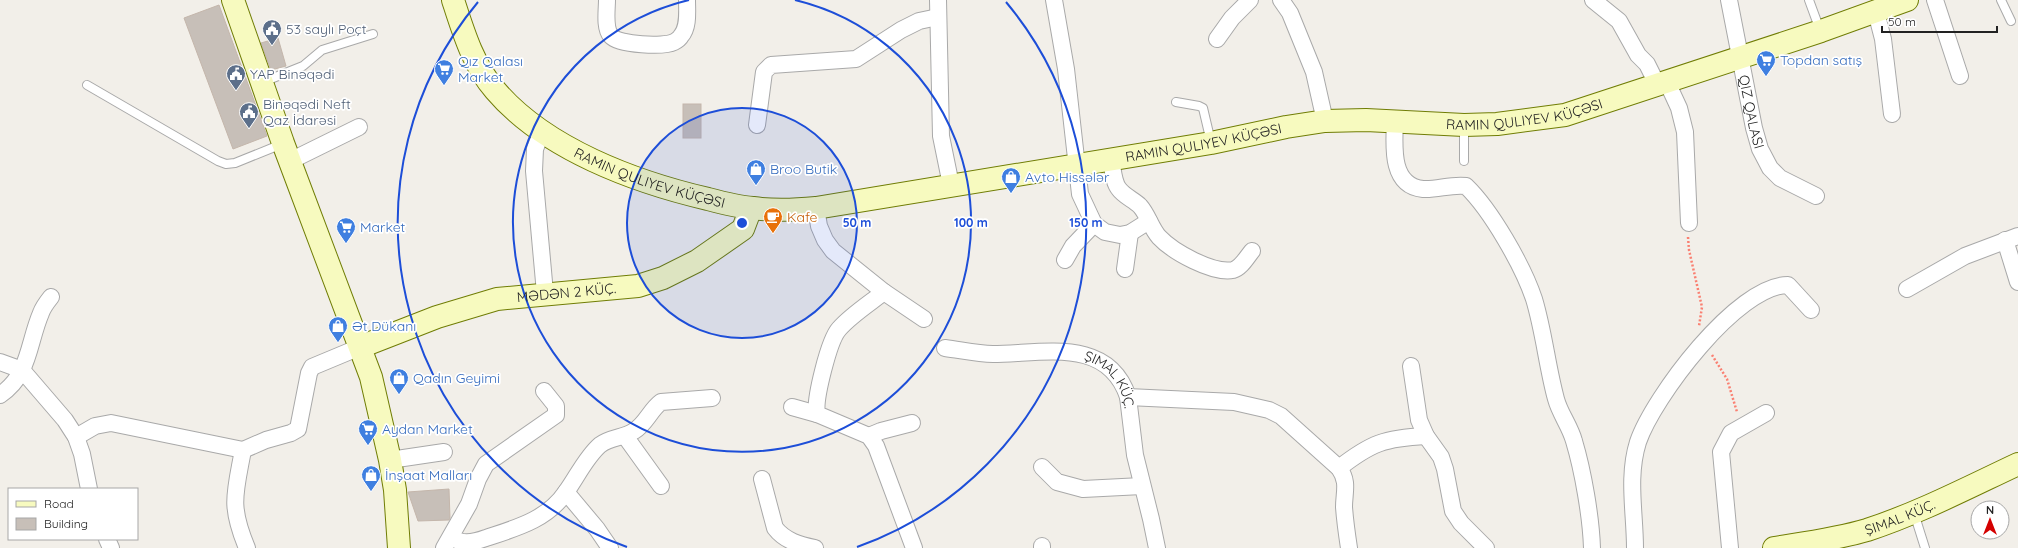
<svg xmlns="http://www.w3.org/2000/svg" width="2018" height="548" viewBox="0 0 2018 548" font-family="Quicksand,sans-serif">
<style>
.building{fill:#c7bfb8;stroke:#c4b6ab}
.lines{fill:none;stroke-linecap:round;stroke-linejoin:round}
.lane-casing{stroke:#a9a9a9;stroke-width:10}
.street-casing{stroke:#a9a9a9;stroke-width:18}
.secondary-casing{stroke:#707d05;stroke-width:24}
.path{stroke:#fa8072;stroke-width:2.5;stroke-dasharray:2 2;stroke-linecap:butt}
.lane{stroke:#fff;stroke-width:8}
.street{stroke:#fff;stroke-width:16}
.secondary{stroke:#f7fabf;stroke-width:22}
.ring{fill:none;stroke:#1d4ed8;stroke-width:2}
.labels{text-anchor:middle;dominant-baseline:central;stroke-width:3.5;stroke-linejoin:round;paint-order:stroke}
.service-label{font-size:14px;fill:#4e5e75;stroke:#fff;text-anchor:start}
.shop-label{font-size:14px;fill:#366cbe;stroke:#fff;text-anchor:start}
.street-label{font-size:14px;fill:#222;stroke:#fff}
.food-label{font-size:14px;fill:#c56008;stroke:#fff;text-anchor:start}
.centre{fill:#1d4ed8;stroke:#fff;stroke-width:2}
.ring-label{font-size:12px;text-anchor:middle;font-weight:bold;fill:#1d4ed8;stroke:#fff;stroke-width:3.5;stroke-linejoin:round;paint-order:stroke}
</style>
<rect width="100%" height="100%" fill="#f2efe9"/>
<g class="building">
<path d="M219,5L267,136L233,149L184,18Z"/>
<path d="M278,38L286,66L271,70L261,43Z"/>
<rect x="683" y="104" width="18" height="34"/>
<path d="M449,489L450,518L449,520L418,521L408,492Z"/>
</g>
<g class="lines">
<defs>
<g id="lane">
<path d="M1809,0L1820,30"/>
<path d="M2001,0L2011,21"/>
<path d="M263,82L303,66L322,50L373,34"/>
<path d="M87,85L218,161L226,164L235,163L282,144"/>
<path d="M1176,102L1199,106L1203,108L1211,142"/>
<path d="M1464,126V161"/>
<path d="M1914,513L1925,548"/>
</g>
<g id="street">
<path d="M607,0C607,10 604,28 611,36C619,45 664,47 674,42C676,41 680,38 681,36C689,27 687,11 687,0"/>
<path d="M938,0L941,136L951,185"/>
<path d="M1054,0L1066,69L1080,194L1094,224L1105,232L1120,235L1130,233L1149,221"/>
<path d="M1281,0L1290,13L1314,72L1325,121"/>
<path d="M1593,0L1619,21L1638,55L1647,64L1658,86"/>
<path id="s1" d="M1729,0L1754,128L1760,149L1770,168L1780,178L1816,196"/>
<path d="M1935,0L1960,76"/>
<path d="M1876,12L1883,39L1892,114"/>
<path d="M1217,39L1232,18L1250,0"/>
<path d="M1667,82L1679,108L1685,132L1689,223"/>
<path d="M1395,122C1394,145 1390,186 1423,189C1437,190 1451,184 1466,186C1491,210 1523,266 1534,299C1544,332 1547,366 1556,399C1560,414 1570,426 1574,441C1583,471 1591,517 1592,548"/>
<path d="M757,125L764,72L771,65L856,59L901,30L919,21L938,17"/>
<path d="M542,131L535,149L534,171L545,293"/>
<path d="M1111,160C1113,168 1113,182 1119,189C1124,196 1134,200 1140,206C1148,215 1151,228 1159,237C1173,252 1213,274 1233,270C1241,268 1247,257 1252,251"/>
<path d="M290,161L359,127"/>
<path d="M816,208L819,226L825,240L833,251L884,292L924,319"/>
<path d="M2005,240L2018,282"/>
<path d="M1065,260L1073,246L1094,224"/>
<path d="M1125,269L1130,233"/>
<path d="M1907,289L1965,256L2018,236"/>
<path d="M884,292C870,303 850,316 839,329C829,340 814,400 817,414L869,436L876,446L914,548"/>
<path id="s2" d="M945,348C961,350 977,354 993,354C1042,354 1108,336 1128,397L1135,455L1151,519L1157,548"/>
<path d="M0,362L22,370L65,420L76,437L82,454L89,489"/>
<path d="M1411,366L1419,420L1426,436L1441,457L1445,469L1453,511L1461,523L1486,548"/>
<path d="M0,395C30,375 28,343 41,313C43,307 47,302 51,297"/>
<path d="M1128,397L1234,402L1269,410L1281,416L1339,468C1349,482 1344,492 1344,507C1345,521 1347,535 1349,548"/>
<path d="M792,407L817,414"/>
<path d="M625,436L661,486"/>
<path d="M869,436L881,431L912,423"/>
<path d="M76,437L95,426L111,423L243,450C235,494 229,505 247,548"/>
<path d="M243,450L266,440L291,433L298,429L309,373L312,367L360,347"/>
<path d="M390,460L444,452"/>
<path d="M1042,467L1057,482L1083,489L1142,486"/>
<path d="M1339,468C1371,443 1385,438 1426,436"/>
<path d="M762,479L775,528C785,541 800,545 815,548"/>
<path d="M566,492L597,529L610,548"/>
<path d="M452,536C460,546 475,542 486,538C516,528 547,520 566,492C577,477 586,457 600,445C610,437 624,438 634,431C646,424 650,410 661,402L712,398"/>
<path d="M107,539L111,548"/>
<path d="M1042,546V548"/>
<path d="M444,548L469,504L478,479L486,464L556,415V406L544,391"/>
<path d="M1635,548C1635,513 1627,477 1638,442C1653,398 1737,285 1788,285L1811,310"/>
<path d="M1730,548L1721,452L1731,433L1766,413"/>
</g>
<g id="secondary">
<path d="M233,0L283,143L371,377L390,460L395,490L399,548"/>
<path id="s3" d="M453,0C463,31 473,65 495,90C545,149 635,182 708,199C723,203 738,207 753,208C774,211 795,210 816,208L1211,143L1286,127L1325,121L1366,120L1464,125L1497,124L1565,115L1821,31L1907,0"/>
<path id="s4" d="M360,347L437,317L497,299L638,286L663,278L697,261L743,229L751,208"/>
<path id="s5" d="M1774,548C1805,543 1837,539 1867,530C1919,513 1969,487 2018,464"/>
</g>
</defs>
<use href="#lane" class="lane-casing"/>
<use href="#street" class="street-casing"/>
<use href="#secondary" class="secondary-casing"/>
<g class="path">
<path d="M1688,237L1689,250L1702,307L1699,326"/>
<path d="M1712,355L1727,379L1737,412"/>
</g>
<use href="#lane" class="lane"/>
<use href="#street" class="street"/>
<use href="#secondary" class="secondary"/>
</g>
<circle cx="742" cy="223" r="115" fill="#1d4ed8" fill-opacity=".12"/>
<g class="ring">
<circle cx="742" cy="223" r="115"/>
<path d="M795 0A229 229 0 1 1 689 0"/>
<path d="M627 547A344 344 0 0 1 478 2M1006 2A344 344 0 0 1 857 547"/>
</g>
<defs>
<symbol id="civic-pin" viewBox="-11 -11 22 30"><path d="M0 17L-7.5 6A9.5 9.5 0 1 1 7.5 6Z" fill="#5c6f8a" stroke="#fff"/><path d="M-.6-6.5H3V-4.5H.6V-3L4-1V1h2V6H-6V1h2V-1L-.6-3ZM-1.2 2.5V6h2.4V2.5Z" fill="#fff"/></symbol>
<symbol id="supermarket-pin" viewBox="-11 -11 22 30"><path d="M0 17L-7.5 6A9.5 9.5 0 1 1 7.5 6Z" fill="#3f7fe0" stroke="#fff"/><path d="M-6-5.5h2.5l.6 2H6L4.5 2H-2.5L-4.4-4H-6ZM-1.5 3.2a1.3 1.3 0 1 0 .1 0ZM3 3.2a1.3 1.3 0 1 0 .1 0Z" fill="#fff"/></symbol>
<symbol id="shop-pin" viewBox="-11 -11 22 30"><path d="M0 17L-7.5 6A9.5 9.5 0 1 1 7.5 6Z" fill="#3f7fe0" stroke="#fff"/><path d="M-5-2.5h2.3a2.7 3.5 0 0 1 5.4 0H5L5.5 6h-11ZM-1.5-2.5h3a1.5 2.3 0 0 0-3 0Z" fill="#fff"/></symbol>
<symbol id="cafe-pin" viewBox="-11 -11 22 30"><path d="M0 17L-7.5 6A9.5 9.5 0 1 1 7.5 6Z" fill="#e8710a" stroke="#fff"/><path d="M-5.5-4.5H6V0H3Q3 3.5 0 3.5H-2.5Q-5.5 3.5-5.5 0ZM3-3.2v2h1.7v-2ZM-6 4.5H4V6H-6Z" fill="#fff"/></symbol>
</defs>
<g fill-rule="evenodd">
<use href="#civic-pin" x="261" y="18" width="22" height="30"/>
<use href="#supermarket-pin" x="1755" y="49" width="22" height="30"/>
<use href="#supermarket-pin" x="433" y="58" width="22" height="30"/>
<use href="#civic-pin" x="225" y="63" width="22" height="30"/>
<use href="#civic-pin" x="238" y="101" width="22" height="30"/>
<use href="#shop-pin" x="745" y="158" width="22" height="30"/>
<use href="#shop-pin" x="1000" y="166" width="22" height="30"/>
<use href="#cafe-pin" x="762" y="206" width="22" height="30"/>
<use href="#supermarket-pin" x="335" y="216" width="22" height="30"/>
<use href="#shop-pin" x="327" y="315" width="22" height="30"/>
<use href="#shop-pin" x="388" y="367" width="22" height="30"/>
<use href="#supermarket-pin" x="357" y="418" width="22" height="30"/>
<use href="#shop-pin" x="360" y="464" width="22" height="30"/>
</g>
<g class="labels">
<g class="service-label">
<text x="286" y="29">53 saylı Poçt</text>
<text x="250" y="74">YAP Binəqədi</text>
<text x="263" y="104">Binəqədi Neft<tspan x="263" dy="16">Qaz İdarəsi</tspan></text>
</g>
<g class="shop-label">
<text x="1780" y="60">Topdan satış</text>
<text x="458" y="61">Qız Qalası<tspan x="458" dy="16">Market</tspan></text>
<text x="770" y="169">Broo Butik</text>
<text x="1025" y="177">Avto Hissələr</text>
<text x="360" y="227">Market</text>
<text x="352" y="326">Ət Dükanı</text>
<text x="413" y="378">Qadın Geyimi</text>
<text x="382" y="429">Aydan Market</text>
<text x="385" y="475">İnşaat Malları</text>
</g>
<g class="street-label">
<text stroke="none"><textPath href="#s1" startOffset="114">QIZ QALASI</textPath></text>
<text stroke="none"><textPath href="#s3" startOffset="1169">RAMIN QULIYEV KÜÇƏSI</textPath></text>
<text stroke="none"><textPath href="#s3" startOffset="845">RAMIN QULIYEV KÜÇƏSI</textPath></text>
<text stroke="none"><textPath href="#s3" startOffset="281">RAMIN QULIYEV KÜÇƏSI</textPath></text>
<text stroke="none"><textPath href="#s4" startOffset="215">MƏDƏN 2 KÜÇ.</textPath></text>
<text stroke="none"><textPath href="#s2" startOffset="178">ŞIMAL KÜÇ.</textPath></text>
<text stroke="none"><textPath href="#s5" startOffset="130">ŞIMAL KÜÇ.</textPath></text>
</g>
<g class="food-label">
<text x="787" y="217">Kafe</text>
</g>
</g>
<circle cx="742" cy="223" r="6" class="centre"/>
<g class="ring-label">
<text x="857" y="227">50 m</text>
<text x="971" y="227">100 m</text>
<text x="1086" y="227">150 m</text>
</g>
<rect x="8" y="488" width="130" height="52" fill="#ffffff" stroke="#a7a7a7"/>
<rect x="16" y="501" width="20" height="6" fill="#f7fabf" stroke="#a7a7a7"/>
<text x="44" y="508" font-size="12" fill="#222222">Road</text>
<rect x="16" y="518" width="20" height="12" fill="#c7bfb8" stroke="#a7a7a7"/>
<text x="44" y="528" font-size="12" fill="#222222">Building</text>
<g transform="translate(1990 520)"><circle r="19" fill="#ffffff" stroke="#a7a7a7"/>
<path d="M0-3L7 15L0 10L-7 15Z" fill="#d40000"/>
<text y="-6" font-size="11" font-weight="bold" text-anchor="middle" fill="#222222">N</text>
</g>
<path d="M1882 26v6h115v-6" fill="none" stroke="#222222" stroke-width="2"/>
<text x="1888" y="26" font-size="12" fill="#222222" stroke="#ffffff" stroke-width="3" paint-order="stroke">50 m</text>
</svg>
